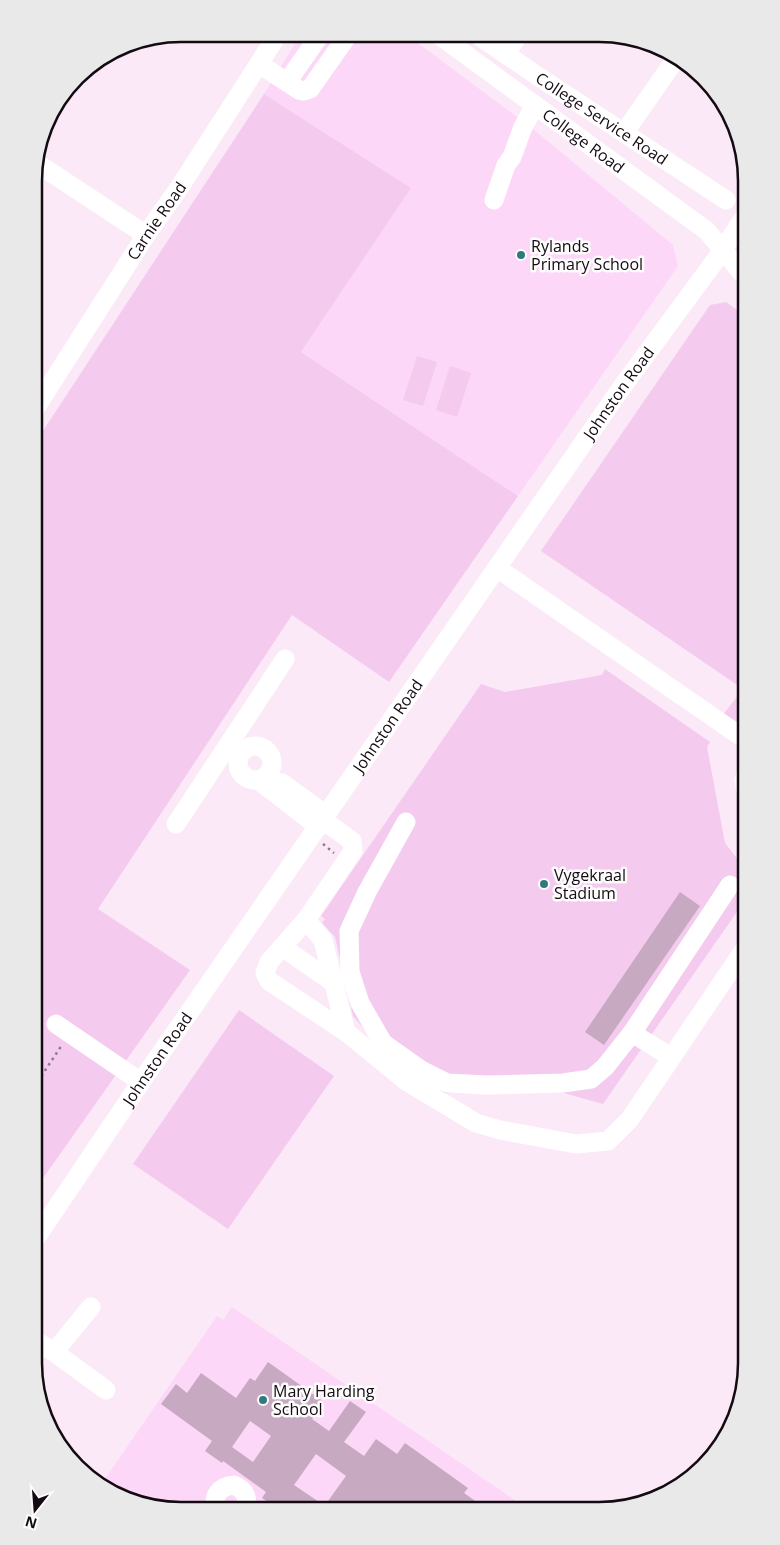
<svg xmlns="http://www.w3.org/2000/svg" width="780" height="1545" viewBox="0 0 780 1545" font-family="'Open Sans',sans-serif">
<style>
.built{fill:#fdd7f7}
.green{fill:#f5caef}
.building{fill:#c7a9c2;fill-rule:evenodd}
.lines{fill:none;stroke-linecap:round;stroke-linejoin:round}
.path{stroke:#8a7c88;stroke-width:2.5;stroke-dasharray:2.5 4;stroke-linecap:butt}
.minor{stroke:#fff;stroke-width:19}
.poi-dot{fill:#307980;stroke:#fcfcfc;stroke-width:2}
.labels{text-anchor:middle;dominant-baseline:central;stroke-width:5;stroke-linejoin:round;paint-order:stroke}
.street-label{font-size:16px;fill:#140a12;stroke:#fcfcfc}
.poi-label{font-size:16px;fill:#140a12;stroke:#fcfcfc;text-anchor:start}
.rim{fill:none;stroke:#140a12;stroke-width:2.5}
</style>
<rect width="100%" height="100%" fill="#fbe9f8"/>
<g class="built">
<path d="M301,34L407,35L533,129L673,245L678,266L518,496L301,352L411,188L264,94Z"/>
<path d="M232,1307L522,1505L518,1511L162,1510L125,1493L105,1479L217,1316L223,1320Z"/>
</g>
<g class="green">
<path d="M264,94L411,188L301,352L518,496L389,682L292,615L98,909L190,970L34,1191L35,443Z"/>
<path d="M726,302L746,316V732L722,716L743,689L541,551L710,305Z"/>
<path d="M417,356L437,362L423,406L403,400Z"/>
<path d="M450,366L471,373L457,417L436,410Z"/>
<path d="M605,669L710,742L707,747L725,843L746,870V899L603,1104L560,1092L437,1093L385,1053L353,1016L335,937L322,923L325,919L321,916L481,684L505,692L602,675Z"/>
<path d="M239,1010L334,1076L228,1229L133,1164Z"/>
</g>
<g class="building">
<path d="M680,892L700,906L604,1045L585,1032Z"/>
<path d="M268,1362L324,1402L312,1419L329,1431L350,1401L366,1412L344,1442L364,1456L376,1439L397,1454L405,1443L468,1488L464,1493L478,1503L472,1511L342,1510L328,1501L346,1476L316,1454L294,1485L331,1510H268L272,1505L262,1498L266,1492L223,1461L222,1463L205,1451L212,1441L161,1404L176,1384L187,1393L201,1373L236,1398L250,1378L255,1381ZM250,1421L271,1436L253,1462L232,1447Z"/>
</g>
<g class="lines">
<g class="path">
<path d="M323,844L334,853"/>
<path d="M34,1009L45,1016"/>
<path d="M34,1087L62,1045"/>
<path d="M723,1441L746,1368"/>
</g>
<g class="minor">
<path id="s1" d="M439,35L707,231L741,272L746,275"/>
<path id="s2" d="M479,36L536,75L726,200"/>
<path d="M505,54L518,36"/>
<path d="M259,64L299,90L303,91L310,89L348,35"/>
<path d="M287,82L320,35"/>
<path d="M624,133L675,60"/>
<path d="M35,162L146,235"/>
<path d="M494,200L506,165L512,157L523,127L535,105"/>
<path id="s3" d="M35,409L146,235L181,185L278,34"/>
<path d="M497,568L746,740"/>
<circle cx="255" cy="763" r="17"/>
<path d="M258,780L319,827"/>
<path d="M282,783L326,815"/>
<path d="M746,792L744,780L746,773"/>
<path d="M323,820L352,841L353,851L306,920L269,962L265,973L269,981L346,1032L406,1081L476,1123L500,1130L576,1144L608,1141L630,1119L746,947"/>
<path d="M406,822L367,892L349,931L350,972L360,1003L383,1043L421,1070L447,1083L487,1085L563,1083L591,1079L605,1067L632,1033L730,885"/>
<path d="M176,824L285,659"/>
<path d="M306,920L323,940L346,1032"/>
<path d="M282,947L334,983"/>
<path d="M56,1024L141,1082"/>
<path d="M632,1033L671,1057"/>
<path id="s4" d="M34,1241L141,1082L622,387L723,250L746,214"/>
<path d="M34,1340L54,1352L106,1390"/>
<path d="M54,1352L91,1307"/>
<path d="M218,1510C210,1497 220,1486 234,1485C245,1490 250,1499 244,1510"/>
</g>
</g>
<g class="poi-dot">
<circle cx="521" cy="255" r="5"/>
<circle cx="544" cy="884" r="5"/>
<circle cx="263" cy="1400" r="5"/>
</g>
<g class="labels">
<g class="street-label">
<text stroke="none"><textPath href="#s2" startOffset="148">College Service Road</textPath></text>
<text stroke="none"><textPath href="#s1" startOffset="179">College Road</textPath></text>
<text stroke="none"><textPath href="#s3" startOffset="224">Carnie Road</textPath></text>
<text stroke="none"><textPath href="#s4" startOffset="1030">Johnston Road</textPath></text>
<text stroke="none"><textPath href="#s4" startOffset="625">Johnston Road</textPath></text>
<text stroke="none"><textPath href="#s4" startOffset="220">Johnston Road</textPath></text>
</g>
<g class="poi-label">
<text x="531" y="246">Rylands<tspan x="531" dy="18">Primary School</tspan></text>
<text x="554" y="875">Vygekraal<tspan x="554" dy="18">Stadium</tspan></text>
<text x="273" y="1391">Mary Harding<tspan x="273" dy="18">School</tspan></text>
</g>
</g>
<path d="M0 0H780V1545H0ZM181 42H599A139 139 0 0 1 738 181V1363A139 139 0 0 1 599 1502H181A139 139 0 0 1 42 1363V181A139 139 0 0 1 181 42Z" fill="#e9e9e9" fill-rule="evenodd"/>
<path class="rim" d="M181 42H599A139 139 0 0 1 738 181V1363A139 139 0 0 1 599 1502H181A139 139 0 0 1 42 1363V181A139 139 0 0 1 181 42Z"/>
<g transform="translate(35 1510) rotate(197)" stroke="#fcfcfc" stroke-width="4" paint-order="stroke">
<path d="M0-4L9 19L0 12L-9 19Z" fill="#140a12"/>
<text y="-8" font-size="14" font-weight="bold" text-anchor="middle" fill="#140a12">N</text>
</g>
</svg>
